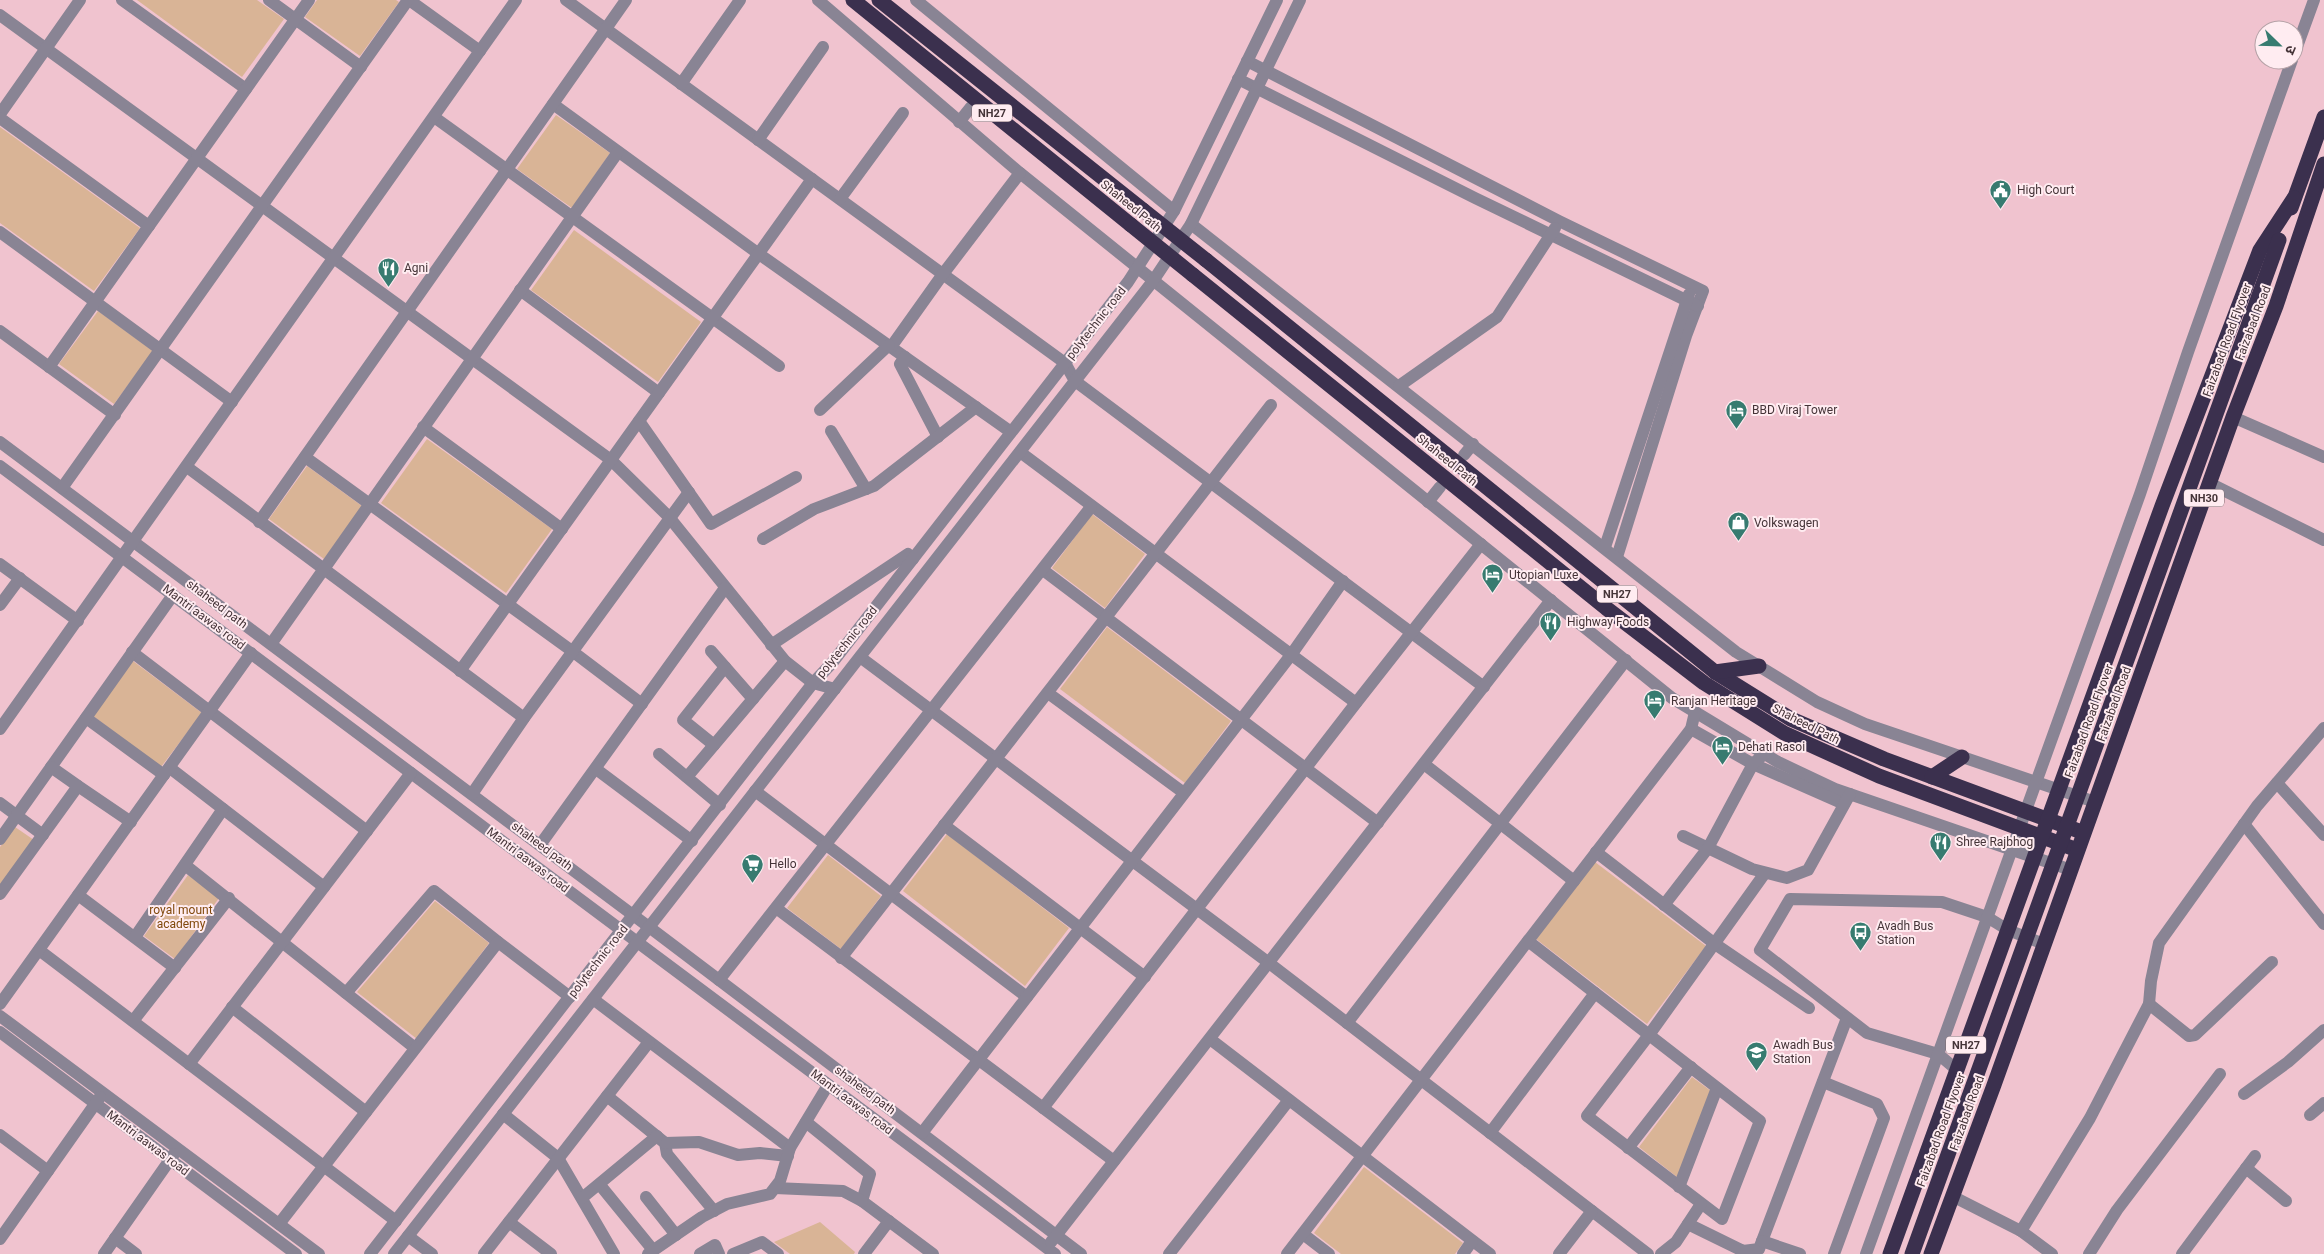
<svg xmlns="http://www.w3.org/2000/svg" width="2324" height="1254" viewBox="0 0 2324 1254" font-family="Roboto,'Noto Sans Devanagari',sans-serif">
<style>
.green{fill:#d9b496}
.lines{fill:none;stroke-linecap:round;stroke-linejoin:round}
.minor{stroke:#898494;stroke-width:12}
.highway{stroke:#3b304e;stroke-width:15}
.highway-bridge{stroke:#3b304e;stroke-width:15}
.labels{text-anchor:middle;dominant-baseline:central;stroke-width:4;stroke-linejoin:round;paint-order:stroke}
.shield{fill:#ffecf1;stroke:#7d6b70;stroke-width:1}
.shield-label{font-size:11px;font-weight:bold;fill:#453438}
.poi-label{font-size:12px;fill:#453438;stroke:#ffecf1;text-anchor:start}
.street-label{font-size:12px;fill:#453438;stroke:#ffecf1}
.park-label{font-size:12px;fill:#80480b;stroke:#ffecf1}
</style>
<rect width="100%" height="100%" fill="#f0c3cf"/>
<g class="green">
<path d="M137,0H257L284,19L242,77Z"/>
<path d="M317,0H396L399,2L360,56L305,17Z"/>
<path d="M556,115L610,153L572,208L517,169Z"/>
<path d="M0,127L140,228L94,291L0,223Z"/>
<path d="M574,230L701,322L658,382L531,290Z"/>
<path d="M98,311L153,351L114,404L59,364Z"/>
<path d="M427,439L552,529L506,593L381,503Z"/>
<path d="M307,466L362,506L324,559L269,519Z"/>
<path d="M1092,514L1145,554L1105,608L1052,568Z"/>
<path d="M1107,627L1231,721L1185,783L1060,689Z"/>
<path d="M133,661L202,713L161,767L93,716Z"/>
<path d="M15,827L34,840L0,886V847Z"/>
<path d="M947,834L1069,928L1025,986L903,891Z"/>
<path d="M828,855L881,896L841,949L787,908Z"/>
<path d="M1595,862L1706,946L1647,1024L1536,939Z"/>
<path d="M188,875L219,898L175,959L144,936Z"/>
<path d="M435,901L489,943L417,1039L357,992Z"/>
<path d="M1692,1077L1711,1091L1677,1177L1639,1147Z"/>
<path d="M1364,1167L1463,1243L1455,1254H1341L1314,1233Z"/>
<path d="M820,1222L855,1252L854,1254H790L774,1242Z"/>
</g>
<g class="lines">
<g class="minor">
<path d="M122,0L246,89"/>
<path d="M269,0L361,67"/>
<path d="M409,0L480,51"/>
<path d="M566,0L1065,363L1075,381L1484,687"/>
<path d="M818,0L1020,173L1672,698L1778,762L1835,789L2071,870"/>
<path d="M916,0L1174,211"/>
<path d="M0,15L611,460L669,517L785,661L813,683L835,689"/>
<path d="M2294,55L2314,0"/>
<path d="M1247,61L1559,221L1703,291L1686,336L1617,557"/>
<path d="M1238,79L1475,198L1698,306"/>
<path d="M681,84L740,0"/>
<path d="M553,104L759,254L1011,432"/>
<path d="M0,114L80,0"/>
<path d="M434,117L779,366"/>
<path d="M0,118L149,226"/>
<path d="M959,122L971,107"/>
<path d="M758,140L823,47"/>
<path d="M840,199L903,113"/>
<path d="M1191,224L1736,652L1817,702L1865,724L2095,802"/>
<path d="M0,232L232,402"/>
<path d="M520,290L659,393"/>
<path d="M0,331L115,415"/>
<path d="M891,347L943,274L1020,173"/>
<path d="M905,357L900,364L938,437"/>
<path d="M49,367L309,0"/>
<path d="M1399,386L1497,317L1555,228"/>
<path d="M820,410L889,345"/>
<path d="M2233,417L2324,457"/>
<path d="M639,421L711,524L796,477"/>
<path d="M423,427L562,529"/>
<path d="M831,431L866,489"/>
<path d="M0,442L649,927L1081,1254"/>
<path d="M1020,452L1356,703"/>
<path d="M1464,455L1473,444"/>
<path d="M305,457L572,651L642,704"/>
<path d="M0,466L1055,1254"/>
<path d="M187,467L524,718"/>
<path d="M2209,483L2324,540"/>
<path d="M62,488L408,0"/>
<path d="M1428,502L1440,487"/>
<path d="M259,522L626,0"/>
<path d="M763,539L814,509L874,486L976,407"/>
<path d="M1605,547L1689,294"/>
<path d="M0,564L78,621"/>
<path d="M1043,570L1378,823"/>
<path d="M0,605L20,578"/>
<path d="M271,644L618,152"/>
<path d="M771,645L908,554L913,559"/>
<path d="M711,651L753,699"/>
<path d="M132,652L367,831"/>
<path d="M860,657L1269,963L1648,1254"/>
<path d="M460,671L812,179"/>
<path d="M1048,693L1184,793"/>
<path d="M86,718L164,775"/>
<path d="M0,729L516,0"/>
<path d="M1691,729L1753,764L1844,804"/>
<path d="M714,745L683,720L725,667"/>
<path d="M659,754L720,805"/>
<path d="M1424,764L1574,881"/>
<path d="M170,768L324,887"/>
<path d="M596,769L692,841"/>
<path d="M687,777L785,661"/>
<path d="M2277,783L2324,835"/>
<path d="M78,786L131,822"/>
<path d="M755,791L1027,997"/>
<path d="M472,794L524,718L689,492"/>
<path d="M0,803L43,835"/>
<path d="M2244,824L2324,924"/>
<path d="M944,825L1145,977"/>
<path d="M1683,836L1752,869L1787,878L1808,870L1850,794"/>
<path d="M0,839L173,595"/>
<path d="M540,845L725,588"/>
<path d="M1596,852L1715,944L1809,1008"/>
<path d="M185,865L415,1048"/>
<path d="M0,894L78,786L51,767"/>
<path d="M78,895L175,968"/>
<path d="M1664,905L1708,848L1753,764L1764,754"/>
<path d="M776,908L1114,1161"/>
<path d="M135,937L223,809"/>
<path d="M1528,941L1760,1121L1722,1219L1587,1116L1649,1035L1765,873"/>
<path d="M39,950L396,1221"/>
<path d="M841,958L1271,405"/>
<path d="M719,980L1091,507"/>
<path d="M346,993L434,891L498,942"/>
<path d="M593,999L790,1148"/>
<path d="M0,1004L251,653"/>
<path d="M2149,1004L2189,1036L2195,1035L2272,962"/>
<path d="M232,1007L366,1112"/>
<path d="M0,1016L319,1254"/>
<path d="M133,1021L229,898"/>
<path d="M1347,1023L1626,660"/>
<path d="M0,1032L296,1254"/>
<path d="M1210,1039L1490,1254"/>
<path d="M189,1064L411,773"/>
<path d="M1957,1070L1938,1054L1867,1033L1760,950L1790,899L1942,902L1987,917L2008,930L2044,944"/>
<path d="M1823,1082L1877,1104L1884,1118L1834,1254"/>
<path d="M2244,1094L2288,1062L2324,1030"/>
<path d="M607,1096L665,1143L667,1154L714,1211"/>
<path d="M1043,1108L1356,703L1481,544"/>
<path d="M503,1114L558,1158L614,1254"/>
<path d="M2310,1115L2324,1103"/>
<path d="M806,1122L870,1174L862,1201L933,1254"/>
<path d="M922,1133L1291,655L1343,581"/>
<path d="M1490,1133L1595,993"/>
<path d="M0,1135L48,1171"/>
<path d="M665,1143L699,1142L738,1155L760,1153L788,1156"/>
<path d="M1628,1148L1691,1067"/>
<path d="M2246,1168L2286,1201"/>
<path d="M600,1185L653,1250"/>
<path d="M1679,1187L1717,1088"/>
<path d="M775,1188L843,1191L862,1201"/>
<path d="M1952,1196L2021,1231L2052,1254"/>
<path d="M646,1197L676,1235"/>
<path d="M582,1198L657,1136"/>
<path d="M509,1222L551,1254"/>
<path d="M279,1224L498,942L570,997"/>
<path d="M1688,1224L1743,1251L1759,1249L1847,1018"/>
<path d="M2021,1231L2090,1118L2149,1004L2151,981L2159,943L2257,806L2324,728"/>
<path d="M1303,1234L1329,1254"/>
<path d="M408,1236L432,1254"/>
<path d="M115,1238L136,1254"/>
<path d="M0,1239L100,1097"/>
<path d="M1762,1241L1800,1254"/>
<path d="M1051,1242L1551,600"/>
<path d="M104,1254L174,1154"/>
<path d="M370,1254L813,683L832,663L1128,282L1174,211L1277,0"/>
<path d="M394,1254L1153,281L1191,224L1300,0"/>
<path d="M484,1254L649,1042"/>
<path d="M648,1254L702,1217L727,1204L770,1194L780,1181L790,1148L828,1085"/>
<path d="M700,1254L715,1245L719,1254"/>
<path d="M733,1254L762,1242L778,1254"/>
<path d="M864,1254L889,1221"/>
<path d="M1169,1254L1289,1100"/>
<path d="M1287,1254L1691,729L1695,712"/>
<path d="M1463,1254L1472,1241"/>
<path d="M1559,1254L1592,1211"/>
<path d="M1661,1254L1676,1242L1701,1204"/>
<path d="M1866,1254L2140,494L2188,352L2292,60"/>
<path d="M2089,1254L2117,1210L2220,1074"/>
<path d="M2182,1254L2255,1156"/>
</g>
<g class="highway">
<path d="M853,0L1131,225"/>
<path d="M879,0L1143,210"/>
<path d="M2291,208L2324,117"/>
<path d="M1206,260L1715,672L1791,719L1884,759L2079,831"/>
<path d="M1193,275L1606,608L1704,683L1784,733L1879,776L2072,848"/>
<path d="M1715,672L1759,666"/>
<path d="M1932,777L1962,757"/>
<path d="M1890,1254L2162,506L2260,250L2294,198"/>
<path d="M1931,1254L1994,1085L2233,417L2276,306L2324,164"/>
</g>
<g class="highway-bridge">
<path d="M1143,210L1206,260"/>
<path d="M1131,225L1193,275"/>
<path d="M1912,1254L2279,240"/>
</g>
</g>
<defs>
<symbol id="civic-pin" viewBox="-11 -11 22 30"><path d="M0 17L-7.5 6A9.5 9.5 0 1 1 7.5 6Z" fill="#377b70" stroke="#ffecf1"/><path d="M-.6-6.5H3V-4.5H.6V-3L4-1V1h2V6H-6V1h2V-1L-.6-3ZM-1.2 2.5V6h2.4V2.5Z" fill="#fff"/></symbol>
<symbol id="restaurant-pin" viewBox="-11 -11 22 30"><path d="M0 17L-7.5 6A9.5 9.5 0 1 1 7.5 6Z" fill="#377b70" stroke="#ffecf1"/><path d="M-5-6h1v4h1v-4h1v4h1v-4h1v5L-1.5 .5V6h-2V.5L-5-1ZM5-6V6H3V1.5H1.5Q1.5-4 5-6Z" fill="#fff"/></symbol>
<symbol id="hotel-pin" viewBox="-11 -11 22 30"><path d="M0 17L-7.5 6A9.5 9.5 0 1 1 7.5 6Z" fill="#377b70" stroke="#ffecf1"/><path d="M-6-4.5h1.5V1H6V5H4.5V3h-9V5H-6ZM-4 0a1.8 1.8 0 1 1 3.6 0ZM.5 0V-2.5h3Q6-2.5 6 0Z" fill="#fff"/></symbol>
<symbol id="shop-pin" viewBox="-11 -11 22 30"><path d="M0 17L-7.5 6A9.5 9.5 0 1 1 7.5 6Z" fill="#377b70" stroke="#ffecf1"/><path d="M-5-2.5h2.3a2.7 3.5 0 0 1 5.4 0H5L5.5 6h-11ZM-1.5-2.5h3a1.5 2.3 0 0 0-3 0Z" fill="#fff"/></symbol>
<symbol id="supermarket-pin" viewBox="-11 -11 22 30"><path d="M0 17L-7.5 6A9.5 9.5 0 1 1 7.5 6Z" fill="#377b70" stroke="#ffecf1"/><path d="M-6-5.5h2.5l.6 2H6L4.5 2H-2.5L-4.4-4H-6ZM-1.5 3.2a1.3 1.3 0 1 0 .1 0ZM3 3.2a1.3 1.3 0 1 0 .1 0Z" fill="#fff"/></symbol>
<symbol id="bus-pin" viewBox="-11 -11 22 30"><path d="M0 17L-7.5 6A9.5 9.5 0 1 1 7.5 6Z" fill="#377b70" stroke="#ffecf1"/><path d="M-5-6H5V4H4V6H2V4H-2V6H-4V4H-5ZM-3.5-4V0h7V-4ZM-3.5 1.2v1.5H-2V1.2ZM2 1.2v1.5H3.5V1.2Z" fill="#fff"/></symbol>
<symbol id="school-pin" viewBox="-11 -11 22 30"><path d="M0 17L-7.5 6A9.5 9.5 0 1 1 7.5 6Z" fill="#377b70" stroke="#ffecf1"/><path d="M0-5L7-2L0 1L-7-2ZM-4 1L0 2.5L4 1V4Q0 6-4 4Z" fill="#fff"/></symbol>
</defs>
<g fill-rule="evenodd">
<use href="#civic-pin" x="1988" y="178" width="25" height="34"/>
<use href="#restaurant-pin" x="376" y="256" width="25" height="34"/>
<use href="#hotel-pin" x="1724" y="398" width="25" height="34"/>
<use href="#shop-pin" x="1726" y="510" width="25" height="34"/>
<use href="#hotel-pin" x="1480" y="562" width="25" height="34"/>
<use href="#restaurant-pin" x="1538" y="610" width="25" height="34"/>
<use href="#hotel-pin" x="1642" y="688" width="25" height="34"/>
<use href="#hotel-pin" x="1710" y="734" width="25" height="34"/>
<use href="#restaurant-pin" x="1928" y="830" width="25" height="34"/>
<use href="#supermarket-pin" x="740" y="852" width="25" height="34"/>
<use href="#bus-pin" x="1848" y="920" width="25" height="34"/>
<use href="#school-pin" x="1744" y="1040" width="25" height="34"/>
</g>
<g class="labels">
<g class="shield">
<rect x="972" y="104.5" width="40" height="17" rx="4"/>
<rect x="2184" y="489.5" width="40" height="17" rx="4"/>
<rect x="1597" y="585.5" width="40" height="17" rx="4"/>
<rect x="1946" y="1036.5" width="40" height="17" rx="4"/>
</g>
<g class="shield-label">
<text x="992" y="113">NH27</text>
<text x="2204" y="498">NH30</text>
<text x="1617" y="594">NH27</text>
<text x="1966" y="1045">NH27</text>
</g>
<g class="poi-label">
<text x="2017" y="190">High Court</text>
<text x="404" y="268">Agni</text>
<text x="1752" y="410">BBD Viraj Tower</text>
<text x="1754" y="523">Volkswagen</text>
<text x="1509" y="575">Utopian Luxe</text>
<text x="1567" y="622">Highway Foods</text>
<text x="1671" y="701">Ranjan Heritage</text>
<text x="1738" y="747">Dehati Rasoi</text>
<text x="1956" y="842">Shree Rajbhog</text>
<text x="769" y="864">Hello</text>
<text x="1877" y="926">Avadh Bus<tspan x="1877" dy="14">Station</tspan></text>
<text x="1773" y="1045">Awadh Bus<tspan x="1773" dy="14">Station</tspan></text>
</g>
<g class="street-label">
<text transform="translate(1131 206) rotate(39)">Shaheed Path</text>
<text transform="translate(1096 323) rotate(-52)">polytechnic road</text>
<text transform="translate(2253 323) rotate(-69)">Faizabad Road</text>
<text transform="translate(2227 340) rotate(-70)">Faizabad Road Flyover</text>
<text transform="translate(1447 460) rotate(39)">Shaheed Path</text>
<text transform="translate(217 604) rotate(37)">shaheed path</text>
<text transform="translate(204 617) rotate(37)">Mantri aawas road</text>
<text transform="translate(847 642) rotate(-51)">polytechnic road</text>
<text transform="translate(2114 704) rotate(-70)">Faizabad Road</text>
<text transform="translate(2089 721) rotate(-70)">Faizabad Road Flyover</text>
<text transform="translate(1806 724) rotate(27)">Shaheed Path</text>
<text transform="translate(542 846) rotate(37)">shaheed path</text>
<text transform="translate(528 860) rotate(37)">Mantri aawas road</text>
<text transform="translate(598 961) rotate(-52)">polytechnic road</text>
<text transform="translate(865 1090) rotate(37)">shaheed path</text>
<text transform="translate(852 1102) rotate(37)">Mantri aawas road</text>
<text transform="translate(1967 1113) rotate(-70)">Faizabad Road</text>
<text transform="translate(1941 1130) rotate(-70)">Faizabad Road Flyover</text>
<text transform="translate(148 1143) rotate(37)">Mantri aawas road</text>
</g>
<g class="park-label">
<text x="181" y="910">royal mount<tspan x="181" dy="14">academy</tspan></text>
</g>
</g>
<g transform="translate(2279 45) rotate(113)"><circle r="24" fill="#ffecf1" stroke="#b5a2a7"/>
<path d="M0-4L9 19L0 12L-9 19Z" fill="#377b70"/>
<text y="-8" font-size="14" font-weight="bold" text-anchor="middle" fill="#453438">उ</text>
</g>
</svg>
